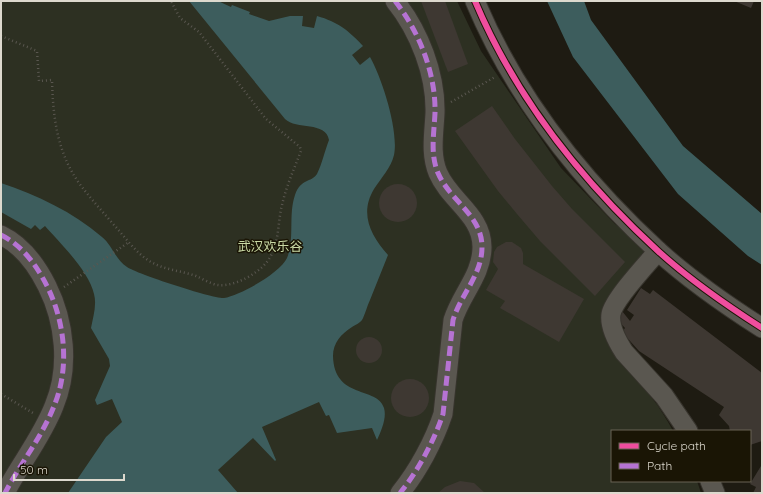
<svg xmlns="http://www.w3.org/2000/svg" width="763" height="494" viewBox="0 0 763 494" font-family="Quicksand,'Noto Sans SC',sans-serif">
<style>
.green{fill:#2d3022}
.water{fill:#3d5d5d}
.building{fill:#3e3832}
.lines{fill:none;stroke-linecap:round;stroke-linejoin:round}
.minor-casing{stroke:#37342d;stroke-width:21}
.path{stroke:#5a5750;stroke-width:2.5;stroke-dasharray:1 3;stroke-linecap:butt}
.minor{stroke:#5a5750;stroke-width:19}
.quiet{stroke:#b673d3;stroke-width:5;stroke-dasharray:10 5;stroke-linecap:butt}
.cycleway-casing{stroke:#1a1505;stroke-width:8}
.cycleway{stroke:#ef4d9e;stroke-width:6}
.labels{text-anchor:middle;dominant-baseline:central;stroke-width:3;stroke-linejoin:round;paint-order:stroke}
.park-label{font-size:13px;fill:#c8d8a4;stroke:#1a1505}
</style>
<rect width="100%" height="100%" fill="#1e1b12"/>
<path class="green" d="M1,1H457L481,51L561,168L615,224L648,247C635,264 620,281 609,299C586,340 629,369 652,398C660,408 667,420 673,431H612V481H697L701,493H1Z"/>
<g class="water">
<path d="M189,1H218L231,7L232,5L250,12L249,14L269,21L290,16H303L302,26L314,28L317,16C338,22 348,30 363,46L352,55L360,65L370,57C382,78 399,131 394,155C391,168 381,178 374,189C359,214 371,236 388,255C382,270 376,285 370,300C367,306 365,315 362,320C360,323 355,325 352,327C341,334 333,343 333,356C334,400 378,386 384,408C387,418 381,431 377,440L372,428L337,433L329,415L326,416L319,402L262,427L276,460L275,461L253,438L218,470L238,493H68L106,437L122,422L112,399L97,405L95,400L110,366L109,359L91,328C93,317 97,305 94,294C89,271 60,243 45,226L40,230L35,225L31,229L1,212V183C37,195 73,212 102,237C112,245 115,259 127,267C137,274 214,299 224,298C241,295 280,273 287,258C295,239 288,215 295,195C301,178 311,183 317,174C322,164 325,150 329,140C326,121 296,130 285,119Z"/>
<path d="M547,1H584L591,20L683,146L762,214V265L748,256L678,194L573,57Z"/>
</g>
<g class="building">
<path d="M421,1H445L468,64L448,72Z"/>
<path d="M734,1H754L751,8Z"/>
<path d="M492,106L515,139L552,186L572,209L625,262L595,296L540,241L517,214L498,191L455,131Z"/>
<circle cx="398" cy="203" r="19"/>
<path d="M506,242H512L521,248L523,253V264L584,299L559,342L500,308L505,301L486,290L498,269L493,262L494,252L497,247Z"/>
<path d="M641,288L650,294L653,290L762,373V441L750,445V431H730L729,426L719,415L724,407L639,351L622,332L625,328L615,317L622,311L630,321L634,315L627,310Z"/>
<circle cx="369" cy="350" r="13"/>
<circle cx="410" cy="398" r="19"/>
<path d="M761,466L762,493H753L756,487L750,484Z"/>
<path d="M460,481L474,483L485,493H438L445,487Z"/>
</g>
<g class="lines">
<defs>
<g id="minor">
<path d="M395,1C419,31 436,74 435,113C434,134 430,154 438,173C450,201 482,215 482,247C482,275 461,294 453,320L443,414C434,441 418,471 400,493"/>
<path d="M475,1C515,96 582,181 658,251C690,280 726,305 762,328"/>
<path d="M1,235C22,245 37,266 47,286C65,322 70,368 54,406C42,437 20,464 5,493"/>
<path d="M658,251C647,264 614,299 611,314C609,326 617,341 624,352L664,396L688,431"/>
<path d="M710,481L715,493"/>
</g>
</defs>
<use href="#minor" class="minor-casing"/>
<g class="path">
<path d="M1,36L37,51L39,81L52,80C53,117 57,152 79,183C90,198 102,211 114,225C126,238 137,255 153,263C166,270 182,271 196,276C203,279 211,284 218,285C234,287 257,274 266,263C280,246 277,225 282,205C286,187 294,169 301,151L300,147L266,119L199,32L180,18L171,1"/>
<path d="M451,102L495,77"/>
<path d="M64,287L129,242"/>
<path d="M1,394L33,413"/>
</g>
<use href="#minor" class="minor"/>
<g class="quiet">
<path d="M395,1C419,31 436,74 435,113C434,134 430,154 438,173C450,201 482,215 482,247C482,275 461,294 453,320L443,414C434,441 418,471 400,493"/>
<path d="M1,235C22,245 37,266 47,286C65,322 70,368 54,406C42,437 20,464 5,493"/>
</g>
<defs>
<path id="cycleway" d="M475,1C515,96 582,181 658,251C690,280 726,305 762,328"/>
</defs>
<use href="#cycleway" class="cycleway-casing"/>
<use href="#cycleway" class="cycleway"/>
</g>
<g class="labels">
<g class="park-label">
<text x="270" y="246">武汉欢乐谷</text>
</g>
</g>
<rect width="763" height="494" fill="none" stroke="#ddd9ce" stroke-width="4"/>
<rect x="611" y="430" width="140" height="52" fill="#1a1505" stroke="#686355"/>
<rect x="619" y="443" width="20" height="6" fill="#ef4d9e" stroke="#686355"/>
<text x="647" y="450" font-size="12" fill="#ddd9ce">Cycle path</text>
<rect x="619" y="463" width="20" height="6" fill="#b673d3" stroke="#686355"/>
<text x="647" y="470" font-size="12" fill="#ddd9ce">Path</text>
<path d="M14 474v6h110v-6" fill="none" stroke="#ddd9ce" stroke-width="2"/>
<text x="20" y="474" font-size="12" fill="#ddd9ce" stroke="#1a1505" stroke-width="3" paint-order="stroke">50 m</text>
</svg>
